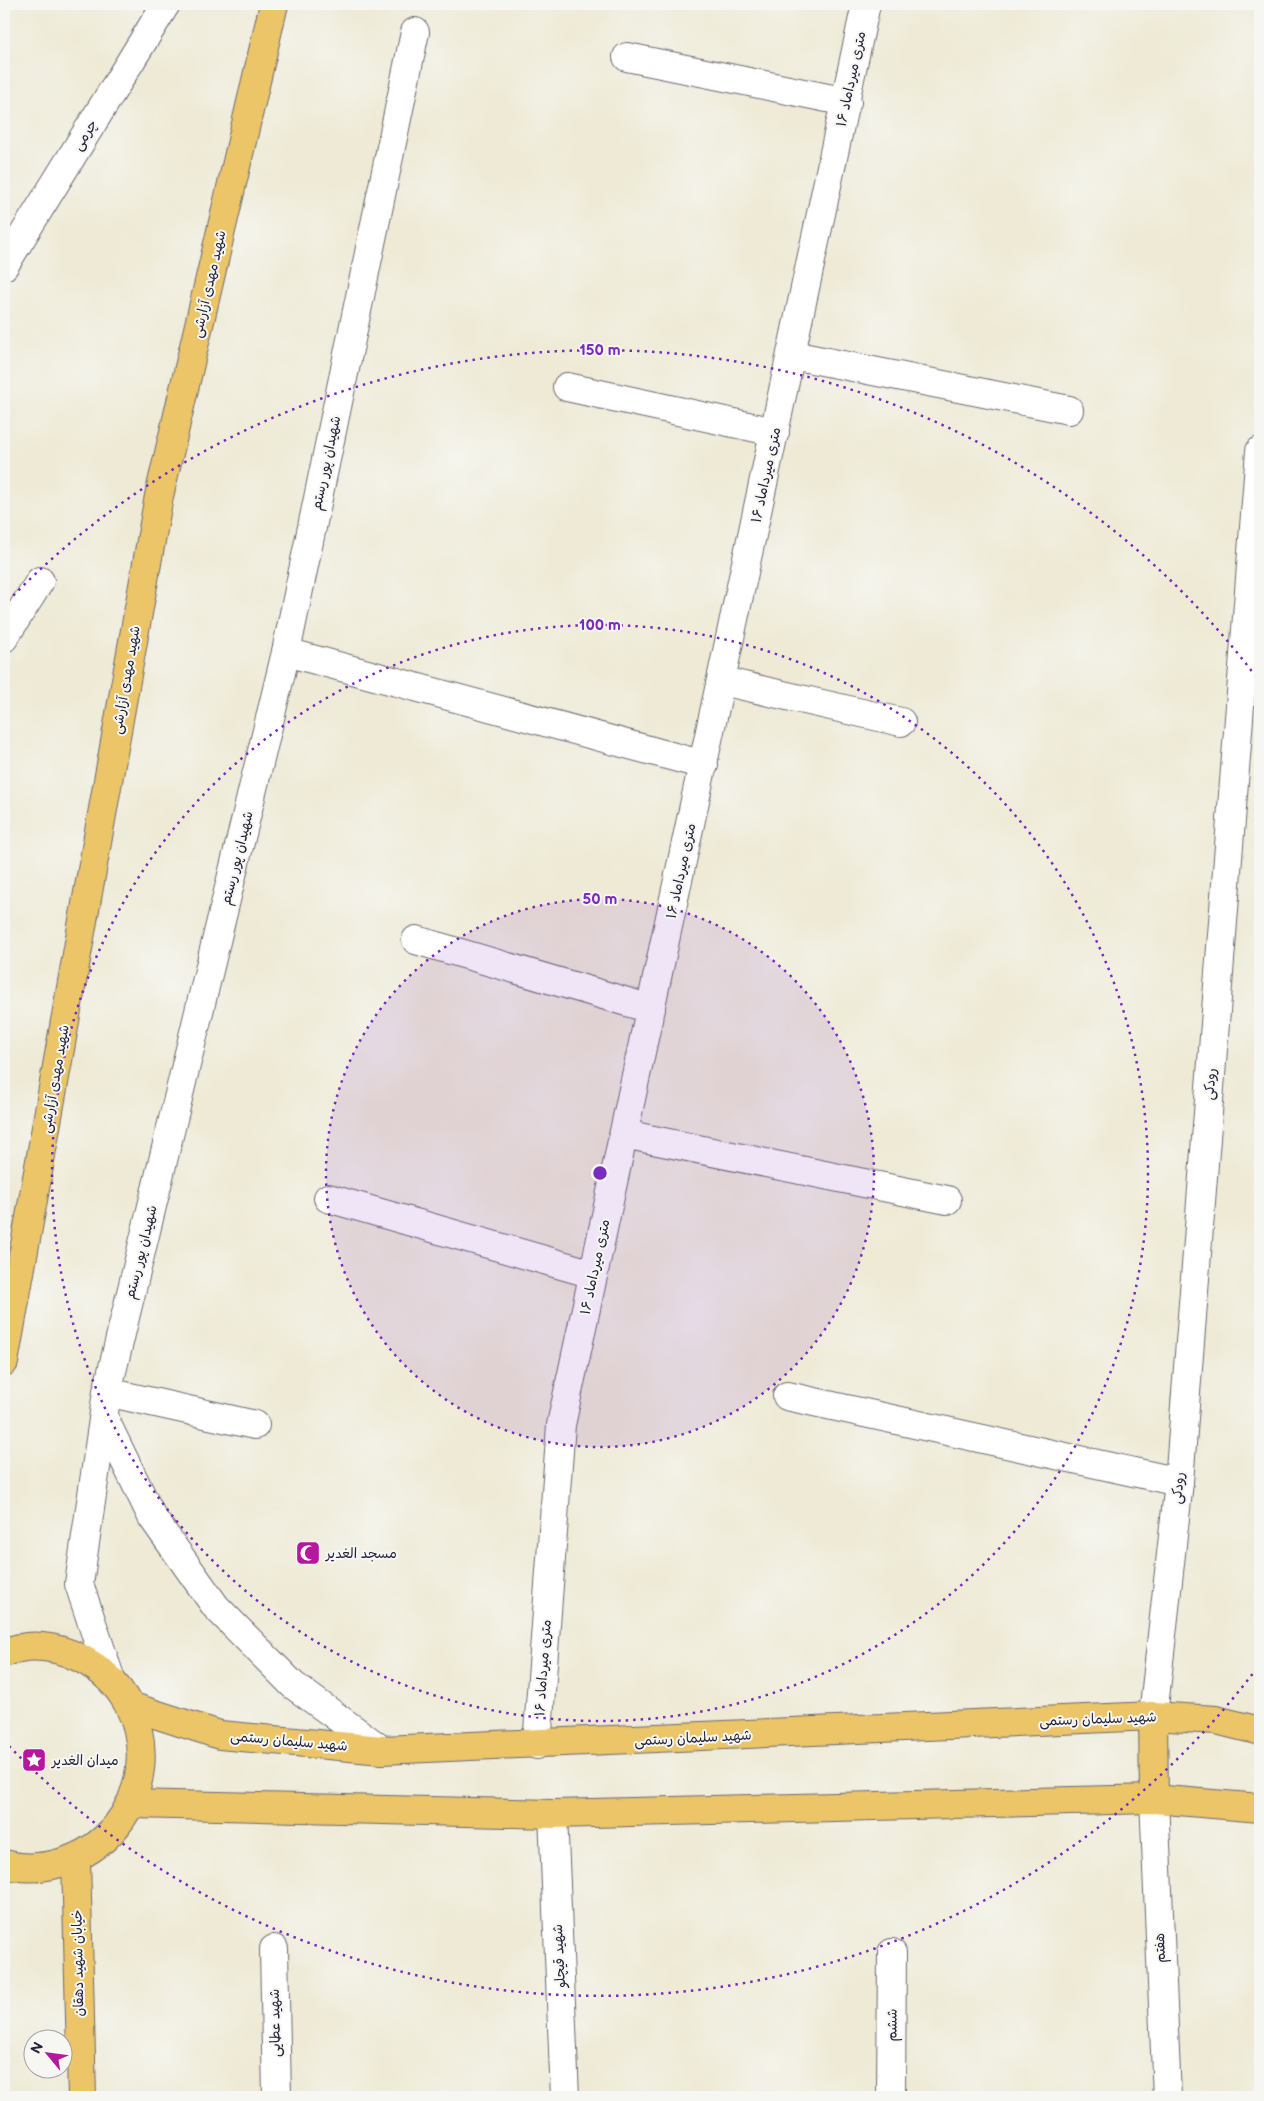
<svg xmlns="http://www.w3.org/2000/svg" width="1264" height="2101" viewBox="0 0 1264 2101" font-family="'Balsamiq Sans','Playpen Sans Arabic',sans-serif">
<style>
.lines{fill:none;stroke-linecap:round;stroke-linejoin:round}
.minor-casing{stroke:#696871;stroke-width:30}
.major-casing{stroke:#696871;stroke-width:30}
.minor{stroke:#fff;stroke-width:28}
.major{stroke:#ecc569;stroke-width:28}
.ring{fill:none;stroke:#7b2cbf;stroke-width:2.5;stroke-dasharray:2.5 5}
.labels{text-anchor:middle;dominant-baseline:central;stroke-width:4;stroke-linejoin:round;paint-order:stroke}
.street-label{font-size:14px;fill:#22223b;stroke:#f6f6f2}
.poi-label{font-size:14px;fill:#22223b;stroke:#f6f6f2;text-anchor:start}
.centre{fill:#7b2cbf;stroke:#f6f6f2;stroke-width:2.5}
.ring-label{font-size:15px;text-anchor:middle;font-weight:bold;fill:#7b2cbf;stroke:#f6f6f2;stroke-width:4;stroke-linejoin:round;paint-order:stroke}
</style>
<rect width="100%" height="100%" fill="#f6f6f2"/>
<filter id="ink" filterUnits="userSpaceOnUse"><feTurbulence type="fractalNoise" baseFrequency=".02" numOctaves="2"/><feDisplacementMap in="SourceGraphic" scale="10" xChannelSelector="R" yChannelSelector="G"/><feConvolveMatrix kernelMatrix="1 2 1 2 8 2 1 2 1" color-interpolation-filters="sRGB"/></filter>
<filter id="wash" filterUnits="userSpaceOnUse"><feTurbulence type="fractalNoise" baseFrequency=".0096" numOctaves="4" result="noise"/><feDisplacementMap in="SourceGraphic" scale="20" xChannelSelector="R" yChannelSelector="G"/><feGaussianBlur stdDeviation="1.12" result="paint"/><feColorMatrix in="noise" values="0 0 0 0 0 0 0 0 0 0 0 0 0 0 0 0 0 1.4 0 .05"/><feComposite in="paint" operator="in"/></filter>
<g filter="url(#wash)">
<rect width="100%" height="100%" fill="#eeead6"/>
</g>
<g filter="url(#ink)">
<g class="lines">
<defs>
<g id="minor">
<path d="M627,57L847,102"/>
<path d="M4,266L166,4"/>
<path d="M792,355L1069,410"/>
<path d="M567,387L775,432"/>
<path d="M4,638L40,581"/>
<path d="M286,652L704,765"/>
<path d="M722,681L901,722"/>
<path d="M416,940L651,1009"/>
<path d="M624,1134L947,1200"/>
<path d="M328,1198L593,1274"/>
<path d="M107,1392L255,1425"/>
<path d="M787,1396L1179,1482"/>
<path d="M104,1418L152,1517L216,1607L293,1685L382,1750"/>
<path d="M111,1680L79,1584L107,1392L286,652L415,32"/>
<path d="M1153,1716L1179,1482L1260,451"/>
<path d="M537,1745L561,1425L866,4"/>
<path d="M1154,1799L1167,2097"/>
<path d="M553,1814L565,2097"/>
<path d="M274,1949L277,2097"/>
<path d="M891,2097L892,1953"/>
</g>
<g id="major">
<path d="M4,1362L159,496L274,4"/>
<path d="M4,1653C29,1642 56,1646 80,1658C171,1704 156,1835 60,1863C42,1868 22,1869 4,1864"/>
<path d="M130,1706L220,1735L382,1750L1153,1716L1216,1720L1260,1731"/>
<path d="M1153,1716L1154,1799"/>
<path d="M131,1804L553,1814L1154,1799L1260,1808"/>
<path d="M76,1858L82,2097"/>
</g>
</defs>
<use href="#minor" class="minor-casing"/>
<use href="#major" class="major-casing"/>
<use href="#minor" class="minor"/>
<use href="#major" class="major"/>
</g>
</g>
<circle cx="600" cy="1173" r="274" fill="#7b2cbf" fill-opacity=".12"/>
<g class="ring">
<circle cx="600" cy="1173" r="274"/>
<circle cx="600" cy="1173" r="548"/>
<path d="M1257 1668A823 823 0 0 1 8 1745M8 601A823 823 0 0 1 1257 678"/>
</g>
<defs>
<symbol id="mosque-square" viewBox="-11 -11 22 22"><rect x="-9" y="-9" width="18" height="18" rx="4" fill="#b5179e" stroke="#f6f6f2"/><path d="M3.5-4.9A6 6 0 1 0 3.5 4.9A5 5 0 1 1 3.5-4.9Z" fill="#fff"/></symbol>
<symbol id="sight-square" viewBox="-11 -11 22 22"><rect x="-9" y="-9" width="18" height="18" rx="4" fill="#b5179e" stroke="#f6f6f2"/><path d="M0-6L1.8-2.2L6-1.7L2.9 1.2L3.7 5.4L0 3.3L-3.7 5.4L-2.9 1.2L-6-1.7L-1.8-2.2Z" fill="#fff"/></symbol>
</defs>
<g fill-rule="evenodd">
<use href="#mosque-square" x="294" y="1539" width="28" height="28"/>
<use href="#sight-square" x="20" y="1746" width="28" height="28"/>
</g>
<g class="labels">
<g class="street-label">
<text transform="translate(851 79) rotate(-78)">۱۶ متری میرداماد</text>
<text transform="translate(85 135) rotate(-58)">چرمی</text>
<text transform="translate(209 284) rotate(-77)">شهید مهدی آزارشی</text>
<text transform="translate(326 463) rotate(-78)">شهیدان پور رستم</text>
<text transform="translate(766 475) rotate(-78)">۱۶ متری میرداماد</text>
<text transform="translate(126 680) rotate(-80)">شهید مهدی آزارشی</text>
<text transform="translate(237 858) rotate(-76)">شهیدان پور رستم</text>
<text transform="translate(681 871) rotate(-78)">۱۶ متری میرداماد</text>
<text transform="translate(55 1079) rotate(-80)">شهید مهدی آزارشی</text>
<text transform="translate(1210 1084) rotate(-85)">رودکی</text>
<text transform="translate(141 1252) rotate(-76)">شهیدان پور رستم</text>
<text transform="translate(595 1267) rotate(-78)">۱۶ متری میرداماد</text>
<text transform="translate(1178 1488) rotate(-84)">رودکی</text>
<text transform="translate(543 1668) rotate(-86)">۱۶ متری میرداماد</text>
<text transform="translate(1098 1719) rotate(-2)">شهید سلیمان رستمی</text>
<text transform="translate(693 1738) rotate(-3)">شهید سلیمان رستمی</text>
<text transform="translate(289 1741) rotate(5)">شهید سلیمان رستمی</text>
<text transform="translate(1160 1948) rotate(-92)">هفتم</text>
<text transform="translate(559 1956) rotate(-93)">شهید قیچلو</text>
<text transform="translate(78 1963) rotate(-91)">خیابان شهید دهقان</text>
<text transform="translate(275 2023) rotate(-91)">شهید عطایی</text>
<text transform="translate(892 2025) rotate(-89)">ششم</text>
</g>
<g class="poi-label">
<text x="326" y="1553">مسجد الغدیر</text>
<text x="52" y="1760">میدان الغدیر</text>
</g>
</g>
<circle cx="600" cy="1173" r="8" class="centre"/>
<g class="ring-label">
<text x="600" y="355">150 m</text>
<text x="600" y="630">100 m</text>
<text x="600" y="904">50 m</text>
</g>
<rect width="1264" height="2101" fill="none" stroke="#f6f6f2" stroke-width="20"/>
<g transform="translate(48 2054) rotate(299)"><circle r="24" fill="#f6f6f2" stroke="#a1a1a9"/>
<path d="M0-4L9 19L0 12L-9 19Z" fill="#b5179e"/>
<text y="-8" font-size="14" font-weight="bold" text-anchor="middle" fill="#22223b">N</text>
</g>
</svg>
